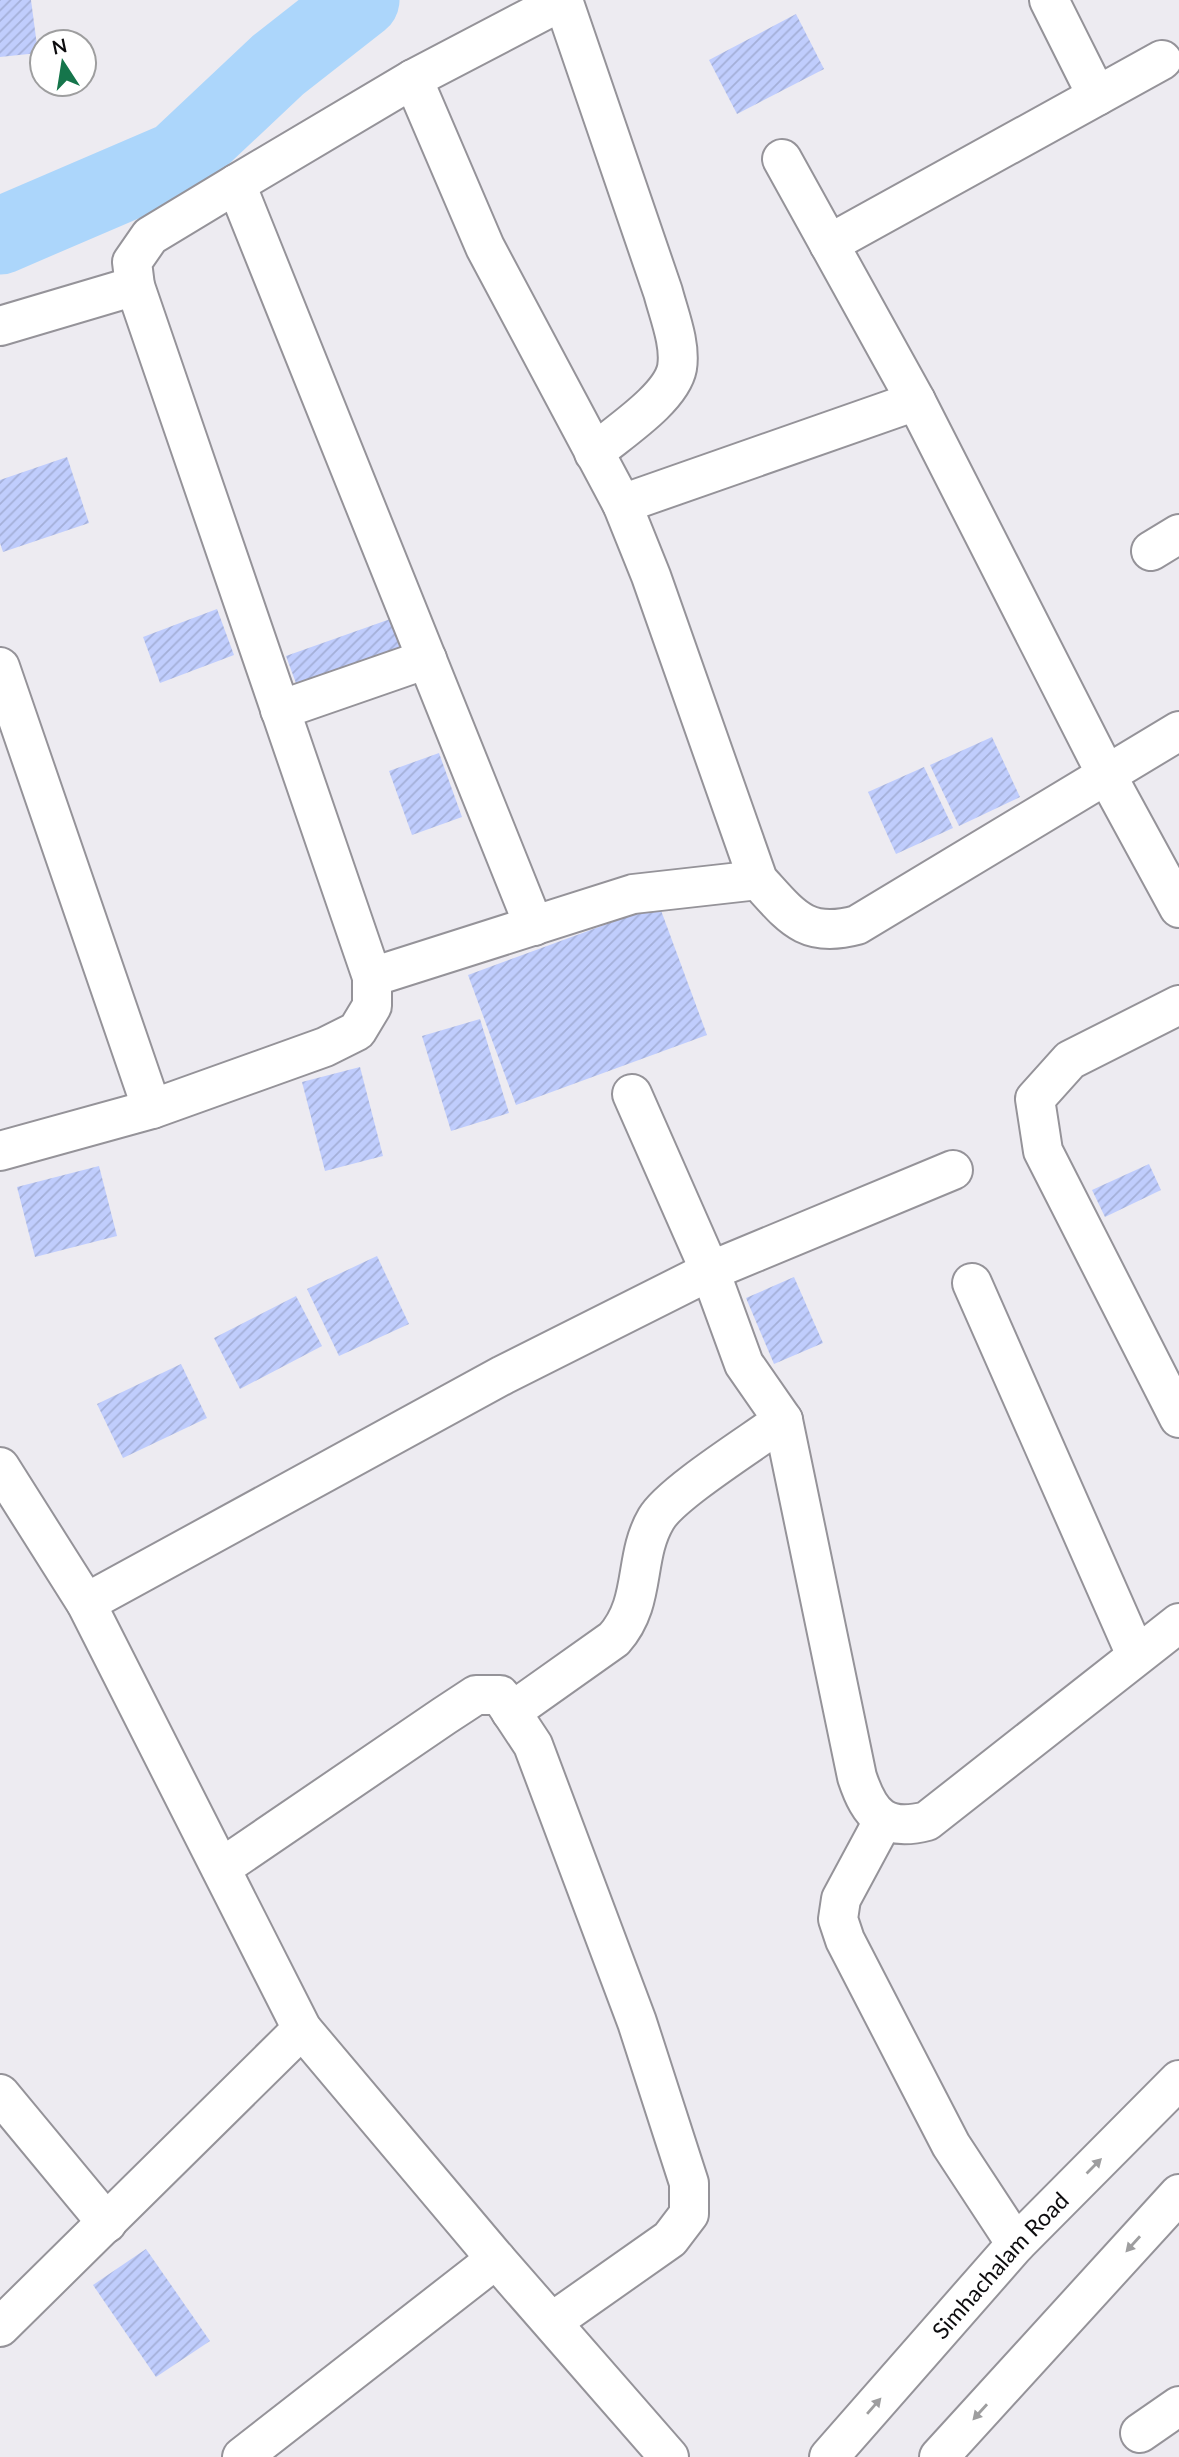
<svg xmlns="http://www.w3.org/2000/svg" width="1179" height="2457" viewBox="0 0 1179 2457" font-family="Lato,sans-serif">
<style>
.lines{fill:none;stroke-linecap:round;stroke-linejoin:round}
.river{stroke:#acd6fb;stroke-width:77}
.building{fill:url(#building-hatch)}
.minor-casing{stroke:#959399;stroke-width:42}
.primary-casing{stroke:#959399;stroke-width:42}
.minor{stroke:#fff;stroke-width:38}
.primary{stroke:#fff;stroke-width:38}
.oneway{fill:#9e9e9f}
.labels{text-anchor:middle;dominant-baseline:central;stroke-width:5;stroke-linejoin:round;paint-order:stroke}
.street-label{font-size:23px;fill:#0d0c0e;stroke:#fff}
</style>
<defs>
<pattern id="building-hatch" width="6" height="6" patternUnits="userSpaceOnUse" patternTransform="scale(1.75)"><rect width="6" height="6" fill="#c0cdfd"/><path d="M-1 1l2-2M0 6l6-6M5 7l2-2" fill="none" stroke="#a4afd8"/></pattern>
</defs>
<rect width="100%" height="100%" fill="#edebf1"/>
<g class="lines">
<path class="river" d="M0,236L177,160L278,65L361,0"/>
</g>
<g class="building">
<path d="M0,0H31L38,53L0,57Z"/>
<path d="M796,14L824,69L737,114L709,60Z"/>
<path d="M67,457L89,523L3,552L0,543V480Z"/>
<path d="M217,609L234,655L160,683L143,637Z"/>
<path d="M396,617L407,646L297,686L286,656Z"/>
<path d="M992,737L1020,797L959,826L930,765Z"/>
<path d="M439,753L462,817L412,835L389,771Z"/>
<path d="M924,767L953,828L896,854L868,792Z"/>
<path d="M659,905L707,1035L516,1105L468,975Z"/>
<path d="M480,1019L509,1113L451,1131L422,1036Z"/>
<path d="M360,1067L383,1156L325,1171L302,1082Z"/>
<path d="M1149,1164L1161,1190L1105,1217L1092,1190Z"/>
<path d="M99,1166L117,1236L35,1257L17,1187Z"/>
<path d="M377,1256L409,1324L339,1356L307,1289Z"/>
<path d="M794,1277L823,1343L774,1364L746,1298Z"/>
<path d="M296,1296L322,1346L240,1389L214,1338Z"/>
<path d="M181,1364L207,1418L123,1458L97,1404Z"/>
<path d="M146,2249L210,2341L156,2377L93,2285Z"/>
</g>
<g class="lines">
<defs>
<g id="minor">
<path d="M563,0L663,292C669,315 681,344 677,368C671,399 617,433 594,453"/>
<path d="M1049,0L1097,96"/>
<path d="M413,79L485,247L622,504L651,576L758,880C791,916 805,939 857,925L1179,731"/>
<path d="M782,159L916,401L1106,774L1179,908"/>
<path d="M236,184L534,926"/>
<path d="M829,244L1162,60"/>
<path d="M0,326L135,286"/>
<path d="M622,504L916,401"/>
<path d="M1151,551L1179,534"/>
<path d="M0,667L152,1109"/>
<path d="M280,710L427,659"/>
<path d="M372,977L633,894L758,880"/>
<path d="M1179,1005L1070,1060L1035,1099L1043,1151L1179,1418"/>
<path d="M632,1094L710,1271L744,1364L783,1420L857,1777C870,1816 885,1832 927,1821L1179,1623"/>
<path d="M0,1151L152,1109L325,1047L357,1031L372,1006V977L135,286L132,262L150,236L236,184L413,79L564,0"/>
<path d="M972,1283L1136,1655"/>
<path d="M0,1467L86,1603L302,2029L496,2259L669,2457"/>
<path d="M86,1603L503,1375L710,1271L953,1170"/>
<path d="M511,1712L614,1639C647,1602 633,1558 656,1519C671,1493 755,1441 783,1420"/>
<path d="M883,1821L841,1899L838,1919L845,1940L951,2145L1016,2244"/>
<path d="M221,1868L444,1716L476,1695H500L533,1745L637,2022L689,2183V2214L670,2239L552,2322"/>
<path d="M0,2094L107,2223"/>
<path d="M0,2327L302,2029"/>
<path d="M1140,2433L1179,2406"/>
<path d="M242,2457L496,2259"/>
</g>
<g id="primary">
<path id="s1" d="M829,2457L1016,2244L1179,2080"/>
<path d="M939,2457L1179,2194"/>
</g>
</defs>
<use href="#minor" class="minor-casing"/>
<use href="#primary" class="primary-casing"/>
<use href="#minor" class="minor"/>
<use href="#primary" class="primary"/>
</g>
<defs><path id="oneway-solid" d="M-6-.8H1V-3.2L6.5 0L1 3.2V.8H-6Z" transform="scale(1.75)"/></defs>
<g class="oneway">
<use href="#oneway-solid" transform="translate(1094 2166) rotate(-45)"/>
<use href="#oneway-solid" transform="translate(1133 2244) rotate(132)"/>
<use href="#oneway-solid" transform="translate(874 2406) rotate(-49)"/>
<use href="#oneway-solid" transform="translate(980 2412) rotate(132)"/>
</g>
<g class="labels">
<g class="street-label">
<text stroke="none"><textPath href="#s1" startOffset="257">Simhachalam Road</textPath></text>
</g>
</g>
<g transform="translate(63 63) rotate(348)"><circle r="33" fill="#ffffff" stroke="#9e9e9f" stroke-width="2"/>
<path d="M0-5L12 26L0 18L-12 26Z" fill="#15754b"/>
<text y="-10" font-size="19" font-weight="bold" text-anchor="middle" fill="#0d0c0e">N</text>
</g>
</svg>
